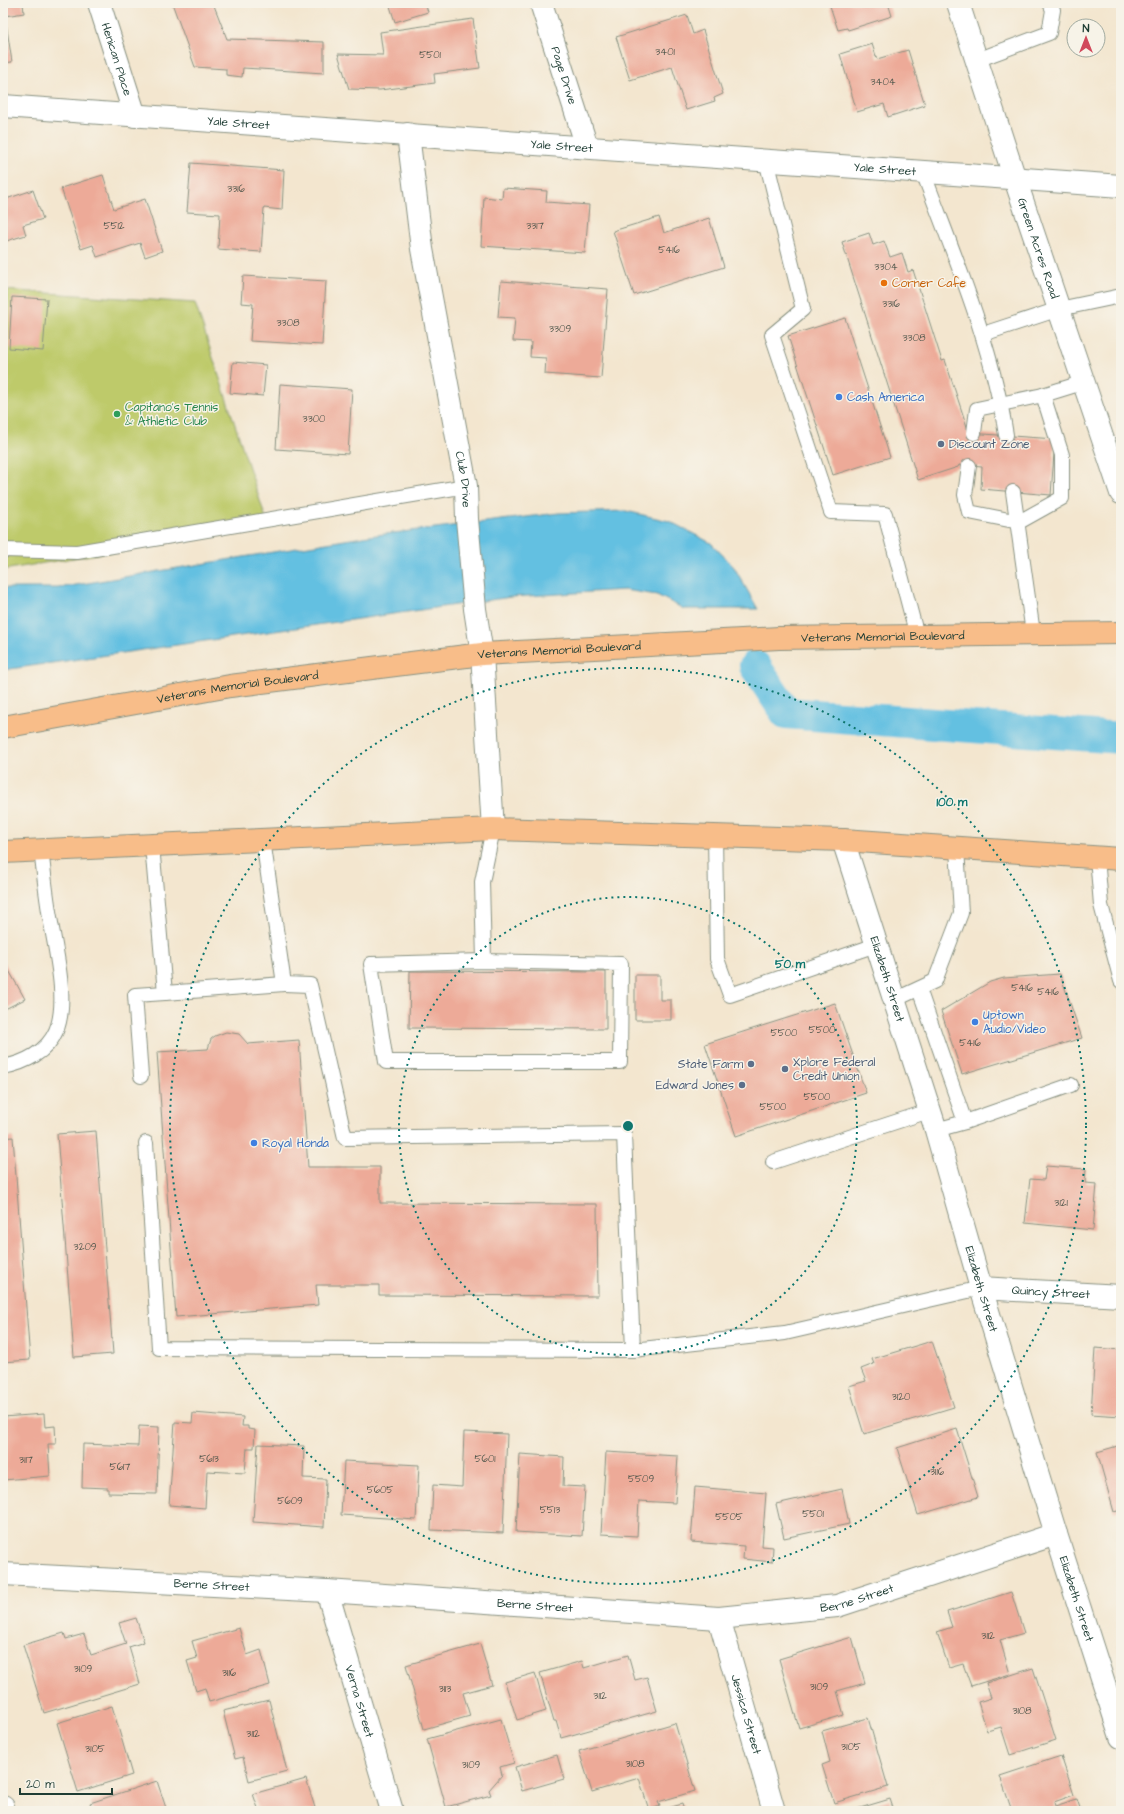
<svg xmlns="http://www.w3.org/2000/svg" width="1124" height="1814" viewBox="0 0 1124 1814" font-family="'Architects Daughter',sans-serif">
<style>
.green{fill:#beca6b;stroke:#6e8450}
.water{fill:#63c0e1;stroke:#417e8a}
.lines{fill:none;stroke-linecap:round;stroke-linejoin:round}
.canal{stroke:#63c0e1;stroke-width:32}
.building{fill:#edaa98}
.service-casing{stroke:#899282;stroke-width:16}
.minor-casing{stroke:#899282;stroke-width:24}
.primary-casing{stroke:#899282;stroke-width:24}
.service{stroke:#fff;stroke-width:14}
.minor{stroke:#fff;stroke-width:22}
.primary{stroke:#f8bd89;stroke-width:22}
.ring{fill:none;stroke:#0f766e;stroke-width:2;stroke-dasharray:2 4}
.food-dot{fill:#e8710a;stroke:#f7f3e8;stroke-width:1.5}
.shop-dot{fill:#3f7fe0;stroke:#f7f3e8;stroke-width:1.5}
.leisure-dot{fill:#2e9e5b;stroke:#f7f3e8;stroke-width:1.5}
.service-dot{fill:#5c6f8a;stroke:#f7f3e8;stroke-width:1.5}
.labels{text-anchor:middle;dominant-baseline:central;stroke-width:3;stroke-linejoin:round;paint-order:stroke}
.number-label{font-size:10px;fill:#52584d}
.street-label{font-size:12px;fill:#1f3d34;stroke:#f7f3e8}
.food-label{font-size:12px;fill:#c56008;stroke:#f7f3e8;text-anchor:start}
.shop-label{font-size:12px;fill:#366cbe;stroke:#f7f3e8;text-anchor:start}
.leisure-label{font-size:12px;fill:#27864d;stroke:#f7f3e8;text-anchor:start}
.service-label{font-size:12px;fill:#4e5e75;stroke:#f7f3e8;text-anchor:start}
.centre{fill:#0f766e;stroke:#f7f3e8;stroke-width:2}
.ring-label{font-size:12px;text-anchor:middle;font-weight:bold;fill:#0f766e;stroke:#f7f3e8;stroke-width:3;stroke-linejoin:round;paint-order:stroke}
</style>
<rect width="100%" height="100%" fill="#f7f3e8"/>
<filter id="ink" filterUnits="userSpaceOnUse"><feTurbulence type="fractalNoise" baseFrequency=".025" numOctaves="2"/><feDisplacementMap in="SourceGraphic" scale="8" xChannelSelector="R" yChannelSelector="G"/><feConvolveMatrix kernelMatrix="1 2 1 2 8 2 1 2 1" color-interpolation-filters="sRGB"/></filter>
<filter id="wash" filterUnits="userSpaceOnUse"><feTurbulence type="fractalNoise" baseFrequency=".012" numOctaves="4" result="noise"/><feDisplacementMap in="SourceGraphic" scale="16" xChannelSelector="R" yChannelSelector="G"/><feGaussianBlur stdDeviation="0.9" result="paint"/><feColorMatrix in="noise" values="0 0 0 0 0 0 0 0 0 0 0 0 0 0 0 0 0 1.4 0 .05"/><feComposite in="paint" operator="in"/></filter>
<g filter="url(#wash)">
<rect width="100%" height="100%" fill="#f3e6cf"/>
<path class="green" d="M3,290L195,303L268,525L3,570Z"/>
<path class="water" d="M626,511L669,521L711,543L734,567L758,609H684L657,595L624,590L511,597L3,670V588H58L369,536L559,513Z"/>
<g class="lines">
<path class="canal" d="M755,666L786,713L1121,738"/>
</g>
<g id="blocks">
<g class="building">
<path d="M3,3H23L24,13L5,16L12,62L3,63Z"/>
<path d="M172,3H213L227,39L324,42V73L243,68L242,77L226,75V69L195,67Z"/>
<path d="M389,3H425L428,12L395,22Z"/>
<path d="M829,3H888L892,16L848,30L847,28L838,30Z"/>
<path d="M687,15L693,34L703,30L723,94L714,98L715,101L686,110L672,67L630,80L616,37Z"/>
<path d="M473,19L480,68L434,74L435,83L380,90L349,89L338,54L383,55L380,32Z"/>
<path d="M872,44L877,59L908,50L925,105L888,117L884,104L857,112L840,54Z"/>
<path d="M191,163L284,170L282,210L264,208L261,252L218,249L220,214L187,212Z"/>
<path d="M103,175L114,209L145,199L162,251L145,257L140,243L97,257L93,245L81,249L61,188Z"/>
<path d="M503,188L547,191L546,202L589,205L585,253L481,246L484,197L502,199Z"/>
<path d="M33,190L43,219L23,225L26,235L3,242V200Z"/>
<path d="M659,217L664,233L709,218L724,267L634,295L613,231Z"/>
<path d="M869,233L873,245L884,241L890,257L902,253L908,272L913,270L942,361L945,360L969,433L1055,439L1051,495L981,489L982,467L959,465L958,467L918,480L842,242Z"/>
<path d="M243,276L326,281L322,345L250,341L253,304L241,303Z"/>
<path d="M501,281L608,289L601,378L545,374L546,358L530,357L531,342L513,341L515,318L498,317Z"/>
<path d="M12,297L47,299L43,351L9,348Z"/>
<path d="M845,318L890,457L833,475L788,336Z"/>
<path d="M233,362L266,365L263,396L230,393Z"/>
<path d="M280,384L352,389L348,454L276,449Z"/>
<path d="M3,960L25,999L3,1010Z"/>
<path d="M410,971L606,972V1029L409,1028Z"/>
<path d="M1060,974L1082,1038L962,1074L941,1011L990,982L1004,978Z"/>
<path d="M635,975H660V1000H671V1020H635Z"/>
<path d="M835,1003L866,1093L736,1136L705,1044Z"/>
<path d="M226,1032L239,1034L248,1044L299,1040L308,1167H380V1203L597,1204L598,1296L379,1295V1285H316L318,1305L176,1317L157,1052L208,1049L211,1039L215,1036Z"/>
<path d="M96,1131L113,1354L74,1357L57,1134Z"/>
<path d="M13,1137L30,1360L3,1362V1138Z"/>
<path d="M1046,1166L1086,1169L1085,1183L1097,1184L1093,1230L1025,1223L1030,1179L1044,1180Z"/>
<path d="M932,1341L954,1407L864,1434L849,1386L866,1381L861,1369L874,1364L872,1359Z"/>
<path d="M1095,1348L1121,1350V1416L1091,1414Z"/>
<path d="M193,1413L243,1417L242,1426H248V1429L255,1430L254,1448H247L245,1473L207,1471L205,1508L169,1505L175,1422L192,1423Z"/>
<path d="M44,1414L45,1427L55,1426L56,1444H48L50,1476L3,1480V1417Z"/>
<path d="M139,1426L159,1427L157,1494L108,1493V1488L82,1487L83,1444L138,1446Z"/>
<path d="M957,1429L978,1497L918,1515L897,1448Z"/>
<path d="M464,1432L507,1434L503,1533L431,1530L433,1485L462,1487Z"/>
<path d="M258,1444L304,1446L303,1478L326,1479L324,1527L253,1522Z"/>
<path d="M1121,1445V1510L1114,1512L1097,1452Z"/>
<path d="M606,1452L678,1456L675,1503L639,1501L637,1536L601,1534Z"/>
<path d="M520,1454L564,1457L563,1486L585,1487L582,1536L516,1532Z"/>
<path d="M344,1461L419,1465L416,1520L341,1515Z"/>
<path d="M695,1487L766,1493L762,1546L773,1547L772,1562L743,1559L744,1546L691,1542Z"/>
<path d="M842,1489L849,1524L784,1538L776,1504Z"/>
<path d="M1011,1592L1024,1633L1000,1640L1010,1674L971,1686L963,1664L949,1668L937,1632L952,1627L947,1612Z"/>
<path d="M136,1618L144,1642L129,1647L140,1684L44,1713L23,1645L64,1633L66,1639L84,1634L91,1655L126,1644L119,1623Z"/>
<path d="M239,1628L247,1655L261,1650L270,1685L209,1702L205,1688L196,1691L187,1661L197,1658L192,1641Z"/>
<path d="M852,1637L865,1683L837,1691L844,1715L799,1728L779,1659Z"/>
<path d="M480,1644L492,1685L463,1693L470,1716L424,1729L406,1665Z"/>
<path d="M628,1655L635,1680L647,1677L657,1711L561,1738L556,1721H554L540,1673L582,1661L584,1668Z"/>
<path d="M1033,1668L1056,1740L1010,1755L1001,1727L987,1731L978,1702L991,1698L986,1683Z"/>
<path d="M535,1673L546,1711L517,1720L505,1682Z"/>
<path d="M269,1700L287,1771L249,1781L243,1757L235,1759L223,1711Z"/>
<path d="M112,1706L132,1775L78,1792L57,1723Z"/>
<path d="M868,1718L888,1787L834,1803L822,1765L830,1762L822,1731Z"/>
<path d="M501,1719L514,1763L500,1767L502,1775L489,1790L491,1795L446,1807L427,1739Z"/>
<path d="M675,1723L695,1791L658,1802L660,1806L649,1810L639,1778L592,1792L579,1751Z"/>
<path d="M557,1755L564,1779L522,1791L515,1767Z"/>
<path d="M1061,1756L1074,1795L1054,1802L1055,1806L1077,1799L1081,1811H1012L1000,1776Z"/>
<path d="M306,1779L316,1811H259L253,1794Z"/>
<path d="M157,1781L167,1811H93L90,1803Z"/>
<path d="M890,1799L894,1811H850Z"/>
<path d="M682,1804L684,1811H658Z"/>
</g>
</g>
</g>
<g filter="url(#ink)">
<use href="#blocks" fill-opacity="0" stroke="#899282" stroke-width="1"/>
<g class="lines">
<defs>
<g id="service">
<path d="M977,60L1049,33L1053,10L1050,3"/>
<path d="M766,160L803,309L772,335L831,512L885,514L917,636"/>
<path d="M923,172C955,258 992,344 1006,435"/>
<path d="M983,334L1059,309L1121,296"/>
<path d="M1043,395L1085,382"/>
<path d="M969,466L965,495L969,512L1019,522L1062,498V455L1043,395L977,409L974,433"/>
<path d="M1013,492L1033,633"/>
<path d="M3,550L77,552L466,486"/>
<path d="M715,836L717,959L730,995L876,945"/>
<path d="M263,840L284,984L310,985L345,1138L624,1134L633,1350L785,1333L981,1288"/>
<path d="M152,845L165,993L284,984"/>
<path d="M1097,857L1101,905L1121,981"/>
<path d="M484,961L621,964L620,1062H386L371,964L484,961L482,882L493,829"/>
<path d="M919,989L965,1122"/>
<path d="M894,1000L935,981L961,913L957,848"/>
<path d="M3,1067C25,1063 47,1052 56,1031C69,1001 55,949 50,917C46,895 44,873 41,850"/>
<path d="M141,1076L135,995L165,993"/>
<path d="M936,1130L965,1122L1071,1085"/>
<path d="M146,1143L159,1348L633,1350"/>
<path d="M773,1162L929,1111"/>
</g>
<g id="minor">
<path id="s1" d="M99,3L135,116"/>
<path id="s2" d="M541,3L587,147"/>
<path id="s3" d="M958,3L1015,179L1121,493"/>
<path id="s4" d="M3,106L1121,186"/>
<path id="s5" d="M408,134L422,249L466,486L467,519L475,609L482,654L493,829"/>
<path id="s6" d="M843,840L936,1130L981,1288L1056,1534L1121,1737"/>
<path id="s7" d="M981,1288L1121,1296"/>
<path id="s8" d="M3,1574L327,1591L719,1618L837,1606L1056,1534"/>
<path id="s9" d="M327,1591L392,1811"/>
<path id="s10" d="M719,1618L774,1811"/>
<path d="M3,1807L4,1811"/>
</g>
<g id="primary">
<path id="s11" d="M3,727L230,686L482,654L779,638L1121,633"/>
<path d="M3,852L493,829L843,840L1121,859"/>
</g>
</defs>
<use href="#service" class="service-casing"/>
<use href="#minor" class="minor-casing"/>
<use href="#primary" class="primary-casing"/>
<use href="#service" class="service"/>
<use href="#minor" class="minor"/>
<use href="#primary" class="primary"/>
</g>
</g>
<g class="ring">
<circle cx="628" cy="1126" r="229"/>
<circle cx="628" cy="1126" r="458"/>
</g>
<circle class="food-dot" cx="884" cy="283" r="4"/>
<g class="shop-dot">
<circle cx="839" cy="397" r="4"/>
<circle cx="975" cy="1022" r="4"/>
<circle cx="254" cy="1143" r="4"/>
</g>
<circle class="leisure-dot" cx="117" cy="414" r="4"/>
<g class="service-dot">
<circle cx="941" cy="444" r="4"/>
<circle cx="751" cy="1064" r="4"/>
<circle cx="785" cy="1069" r="4"/>
<circle cx="742" cy="1085" r="4"/>
</g>
<g class="labels">
<g class="number-label">
<text x="665" y="52">3401</text>
<text x="430" y="55">5501</text>
<text x="883" y="82">3404</text>
<text x="236" y="189">3316</text>
<text x="114" y="226">5512</text>
<text x="535" y="226">3317</text>
<text x="669" y="250">5416</text>
<text x="886" y="267">3304</text>
<text x="891" y="304">3316</text>
<text x="288" y="323">3308</text>
<text x="560" y="329">3309</text>
<text x="914" y="338">3308</text>
<text x="314" y="419">3300</text>
<text x="1022" y="988">5416</text>
<text x="1048" y="992">5416</text>
<text x="822" y="1030">5500</text>
<text x="784" y="1033">5500</text>
<text x="970" y="1043">5416</text>
<text x="817" y="1097">5500</text>
<text x="773" y="1107">5500</text>
<text x="1061" y="1203">3121</text>
<text x="85" y="1247">3209</text>
<text x="901" y="1397">3120</text>
<text x="209" y="1459">5613</text>
<text x="485" y="1459">5601</text>
<text x="26" y="1460">3117</text>
<text x="120" y="1467">5617</text>
<text x="937" y="1472">3116</text>
<text x="641" y="1479">5509</text>
<text x="380" y="1490">5605</text>
<text x="290" y="1501">5609</text>
<text x="550" y="1510">5513</text>
<text x="813" y="1514">5501</text>
<text x="729" y="1517">5505</text>
<text x="988" y="1636">3112</text>
<text x="83" y="1669">3109</text>
<text x="229" y="1673">3116</text>
<text x="819" y="1687">3109</text>
<text x="445" y="1689">3113</text>
<text x="600" y="1696">3112</text>
<text x="1022" y="1711">3108</text>
<text x="253" y="1734">3112</text>
<text x="851" y="1747">3105</text>
<text x="95" y="1749">3105</text>
<text x="635" y="1764">3108</text>
<text x="471" y="1765">3109</text>
</g>
<g class="street-label">
<text stroke="none"><textPath href="#s1" startOffset="59">Henican Place</textPath></text>
<text stroke="none"><textPath href="#s2" startOffset="76">Page Drive</textPath></text>
<text stroke="none"><textPath href="#s4" startOffset="236">Yale Street</textPath></text>
<text stroke="none"><textPath href="#s4" startOffset="560">Yale Street</textPath></text>
<text stroke="none"><textPath href="#s4" startOffset="884">Yale Street</textPath></text>
<text stroke="none"><textPath href="#s3" startOffset="258">Green Acres Road</textPath></text>
<text stroke="none"><textPath href="#s5" startOffset="350">Club Drive</textPath></text>
<text stroke="none"><textPath href="#s11" startOffset="886">Veterans Memorial Boulevard</textPath></text>
<text stroke="none"><textPath href="#s11" startOffset="562">Veterans Memorial Boulevard</textPath></text>
<text stroke="none"><textPath href="#s11" startOffset="238">Veterans Memorial Boulevard</textPath></text>
<text stroke="none"><textPath href="#s6" startOffset="146">Elizabeth Street</textPath></text>
<text stroke="none"><textPath href="#s6" startOffset="470">Elizabeth Street</textPath></text>
<text stroke="none"><textPath href="#s7" startOffset="70">Quincy Street</textPath></text>
<text stroke="none"><textPath href="#s8" startOffset="209">Berne Street</textPath></text>
<text stroke="none"><textPath href="#s8" startOffset="857">Berne Street</textPath></text>
<text stroke="none"><textPath href="#s6" startOffset="794">Elizabeth Street</textPath></text>
<text stroke="none"><textPath href="#s8" startOffset="533">Berne Street</textPath></text>
<text stroke="none"><textPath href="#s9" startOffset="115">Verna Street</textPath></text>
<text stroke="none"><textPath href="#s10" startOffset="100">Jessica Street</textPath></text>
</g>
<g class="food-label">
<text x="892" y="283">Corner Cafe</text>
</g>
<g class="shop-label">
<text x="847" y="397">Cash America</text>
<text x="983" y="1015">Uptown<tspan x="983" dy="14">Audio/Video</tspan></text>
<text x="262" y="1143">Royal Honda</text>
</g>
<g class="leisure-label">
<text x="125" y="407">Capitano's Tennis<tspan x="125" dy="14">&amp; Athletic Club</tspan></text>
</g>
<g class="service-label">
<text x="949" y="444">Discount Zone</text>
<text x="793" y="1062">Xplore Federal<tspan x="793" dy="14">Credit Union</tspan></text>
<text x="743" y="1064" text-anchor="end">State Farm</text>
<text x="734" y="1085" text-anchor="end">Edward Jones</text>
</g>
</g>
<circle cx="628" cy="1126" r="6" class="centre"/>
<g class="ring-label">
<text x="952" y="806">100 m</text>
<text x="790" y="968">50 m</text>
</g>
<rect width="1124" height="1814" fill="none" stroke="#f7f3e8" stroke-width="16"/>
<g transform="translate(1086 38)"><circle r="19" fill="#f7f3e8" stroke="#a1aaa0"/>
<path d="M0-3L7 15L0 10L-7 15Z" fill="#d1495b"/>
<text y="-6" font-size="11" font-weight="bold" text-anchor="middle" fill="#1f3d34">N</text>
</g>
<path d="M20 1788v6h92v-6" fill="none" stroke="#1f3d34" stroke-width="2"/>
<text x="26" y="1788" font-size="12" fill="#1f3d34" stroke="#f7f3e8" stroke-width="3" paint-order="stroke">20 m</text>
</svg>
